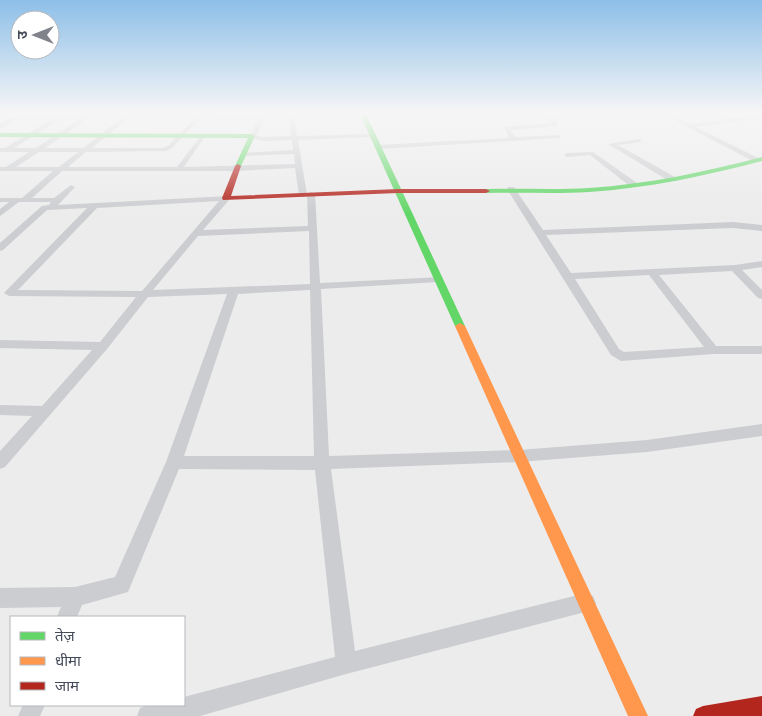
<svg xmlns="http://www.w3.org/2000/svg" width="762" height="716" viewBox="0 0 762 716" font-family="'Space Grotesk','Noto Sans Devanagari',sans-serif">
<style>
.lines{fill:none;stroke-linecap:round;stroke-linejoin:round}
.street{fill:#cbcdd0;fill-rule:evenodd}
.fast{fill:#63d668;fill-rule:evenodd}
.slow{fill:#ff974d;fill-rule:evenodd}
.jam{fill:#b3261e;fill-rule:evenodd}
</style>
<rect width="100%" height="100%" fill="#edecec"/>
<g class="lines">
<g class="street">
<path d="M18,114L260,115L265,120L256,135L262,137L291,136L288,114H294L297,136L374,134V136L372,137L298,140L307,195L303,197L299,195L295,168L237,171H62L32,198H54L71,185L75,187L58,205L229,196V200L203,230L308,226L307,194L311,192L315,194L320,283L442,277L443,279L442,281L438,282L321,289L329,456L519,450L647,440L762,424V436L647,452L519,462L331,469L355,651L586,593L593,596L596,603L593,610L346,674L200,716H137L140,708L148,705H184V697L335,657L315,470L179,469L128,592L82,605L77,617H57L61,607L0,608V588L75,587L115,577L166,462L227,294L148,297L107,349L5,467L0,469V451L32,416L0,415V405L42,406L92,350L0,348V340L100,342L136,297L9,296L4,293L87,208L47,210L3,250L0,251V243L42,206L49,205L51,202H19L0,216V209L9,202H0V198H22L53,171H0V167H6L29,152H0V148H5L52,119H18L0,129V124ZM81,118L36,148H14L61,119ZM89,118H122L83,148H45ZM129,118H195L168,146L163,148H92ZM201,118L258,119L250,137L262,141L292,140L293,150L242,153L240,154V156L294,154L295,164L184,167L206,135L203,133L177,167H68L86,152L166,151L172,148ZM39,152H78L59,167H16ZM219,201L142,291L18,290L97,208ZM309,231L310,284L153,290L198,236ZM310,290L314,456H184L238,294Z"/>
<path d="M541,114H548L557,120V126L510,130L515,137L558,135L561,137L560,138L378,149L375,147L378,145L509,138L504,127L552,123Z"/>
<path d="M662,114H669L690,124L762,114V118L696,127L762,160L755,162Z"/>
<path d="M639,139L641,140V142L618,145L675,177V181H669L608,144Z"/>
<path d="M593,152L637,183V187H631L590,155L567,157L564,155L567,153Z"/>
<path d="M508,187H514L543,230L733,222L762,225V231L733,228L546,235L571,273L735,265L762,261V267L742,270L762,290V299L758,298L732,271L659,275L716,346H762V354H713L621,361L611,355L507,189ZM649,275L704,347L624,352L619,349L575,279Z"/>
<path d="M23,705H45L40,716H18Z"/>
</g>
<g class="fast">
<path d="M360,114H366L465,326L464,328L460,329L455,326Z"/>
<path d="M0,133L252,134L255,136L241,166L238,168L235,166L248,138L0,137Z"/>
<path d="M762,157V161C705,176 648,188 589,192C555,194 520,192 486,193L482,191L486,189C520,188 555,190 589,188C648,184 705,172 762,157Z"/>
</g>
<path class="slow" d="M460,323L465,326L648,716H628L455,326Z"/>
<g class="jam">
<path d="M238,164L241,166L231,196L398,189H486L490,191L486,193H398L223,200L222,198L235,166Z"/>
<path d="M762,696V716H693L696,709L703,706Z"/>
</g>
</g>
<linearGradient id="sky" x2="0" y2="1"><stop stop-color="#8dbfe8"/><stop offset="0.53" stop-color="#f7f6f6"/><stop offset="1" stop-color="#f7f6f6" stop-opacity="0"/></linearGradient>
<rect width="762" height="214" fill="url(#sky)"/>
<rect x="10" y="616" width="175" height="90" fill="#ffffff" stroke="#b5b7bc"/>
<rect x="20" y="632" width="25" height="8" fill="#63d668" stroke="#b5b7bc"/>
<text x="55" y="641" font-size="15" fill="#454b58">तेज़</text>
<rect x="20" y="657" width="25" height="8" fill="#ff974d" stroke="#b5b7bc"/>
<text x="55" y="666" font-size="15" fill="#454b58">धीमा</text>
<rect x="20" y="682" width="25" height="8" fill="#b3261e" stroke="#b5b7bc"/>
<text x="55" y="691" font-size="15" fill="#454b58">जाम</text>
<g transform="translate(35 35) rotate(270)"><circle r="24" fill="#ffffff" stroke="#b5b7bc"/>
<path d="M0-4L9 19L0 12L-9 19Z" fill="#80838c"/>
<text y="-8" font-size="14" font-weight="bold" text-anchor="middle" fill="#454b58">उ</text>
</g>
</svg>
